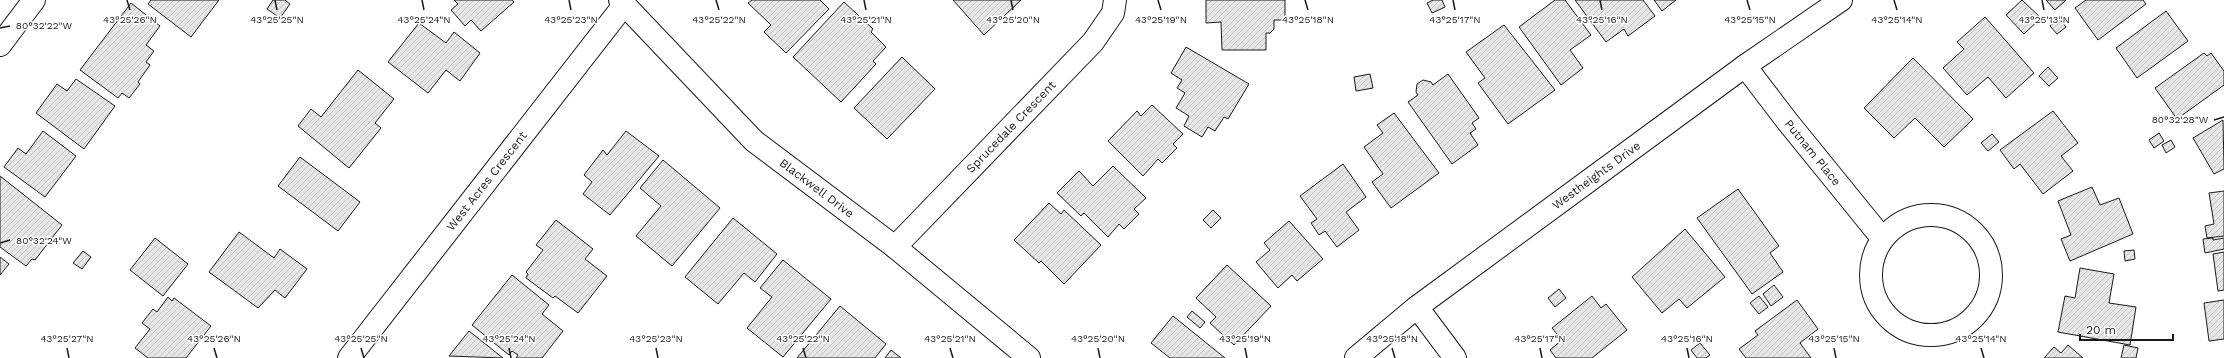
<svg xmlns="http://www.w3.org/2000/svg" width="2224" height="358" viewBox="0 0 2224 358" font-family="'Work Sans',sans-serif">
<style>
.building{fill:url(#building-hatch);stroke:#1a1a1a}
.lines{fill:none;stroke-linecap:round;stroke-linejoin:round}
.street-casing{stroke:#1a1a1a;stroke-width:24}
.secondary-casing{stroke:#1a1a1a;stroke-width:24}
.street{stroke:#fff;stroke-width:22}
.secondary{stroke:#fff;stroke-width:22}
.ticks{fill:none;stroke:#1a1a1a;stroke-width:1.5}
.labels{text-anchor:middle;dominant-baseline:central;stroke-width:3;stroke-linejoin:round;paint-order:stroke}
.street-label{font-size:12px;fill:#1a1a1a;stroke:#fff}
.ticks-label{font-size:10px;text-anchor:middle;fill:#1a1a1a;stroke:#fff;stroke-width:3;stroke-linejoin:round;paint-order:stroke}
</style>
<defs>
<pattern id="building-hatch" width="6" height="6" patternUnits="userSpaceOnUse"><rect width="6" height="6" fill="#e6e6e6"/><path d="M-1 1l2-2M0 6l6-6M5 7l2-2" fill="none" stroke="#c5c5c5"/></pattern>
</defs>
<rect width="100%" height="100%" fill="#fff"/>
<g class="building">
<path d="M151,0H219L191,37L148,4Z"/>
<path d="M273,0H285L290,4L280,18L267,9Z"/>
<path d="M454,0H512L514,2L481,31L471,20L465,26L451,10L458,4Z"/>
<path d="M752,0H820L829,9L786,53L764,32L771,25L748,3Z"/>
<path d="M953,0H1021L984,35Z"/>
<path d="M1206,0H1285V20H1274V29L1270,33H1266V50H1222L1221,22L1206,23Z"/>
<path d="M1433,0H1442L1445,7L1432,13L1427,3Z"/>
<path d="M1555,0H1565L1591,35L1570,50L1583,68L1561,85L1519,27Z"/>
<path d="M1575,0H1643L1655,16L1628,36L1624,29L1606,42Z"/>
<path d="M1654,0H1676L1662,11Z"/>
<path d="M2022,0L2041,18L2024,34L2006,15Z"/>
<path d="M2046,0H2066L2055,10Z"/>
<path d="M2086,0H2143L2146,4L2098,40L2075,8Z"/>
<path d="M844,2L873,29L871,32L886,47L873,61L876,64L841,102L793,57Z"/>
<path d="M131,3L160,26L146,45L154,51L146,62L150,65L138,82L140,84L129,98L122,93L118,98L80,70Z"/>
<path d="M2166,11L2188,41L2137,78L2116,48Z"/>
<path d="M1985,17L2034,73L2006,98L1988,77L1967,95L1943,68L1964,49L1957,42Z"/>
<path d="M2059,18L2066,27L2057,34L2050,26Z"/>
<path d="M419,23L446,43L454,32L480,53L460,81L446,70L428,93L388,62Z"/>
<path d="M1504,25L1555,90L1508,124L1478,83L1485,78L1466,52Z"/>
<path d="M1186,47L1249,84L1228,119L1224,117L1215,131L1208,127L1202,137L1184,126L1189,116L1176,108L1185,93L1177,88L1182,80L1171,73Z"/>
<path d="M2204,53L2207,56L2211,53L2224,71V85L2177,119L2155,88Z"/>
<path d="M902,57L935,89L887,139L854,108Z"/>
<path d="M1913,58L1973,119L1944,147L1915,118L1894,138L1864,108Z"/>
<path d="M2048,67L2058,78L2049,86L2039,76Z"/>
<path d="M358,70L394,99L375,123L381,128L349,168L298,126L311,109L321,117Z"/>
<path d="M1370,74L1373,88L1356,91L1354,77Z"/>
<path d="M1448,74L1479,118L1472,123L1476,129L1470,133L1478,145L1452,164L1408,102L1418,95L1416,92L1417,84L1423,80L1431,82L1433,85Z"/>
<path d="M76,79L115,106L84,149L36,113L57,84L67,91Z"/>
<path d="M1152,105L1183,134L1173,144L1177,148L1162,163L1158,159L1143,176L1108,141L1137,111L1141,116Z"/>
<path d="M2053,111L2078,143L2061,156L2073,171L2043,194L2020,164L2014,169L2000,150Z"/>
<path d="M1394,113L1439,173L1391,208L1372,182L1383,174L1364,147L1383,133L1377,125Z"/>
<path d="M2223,120L2224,169L2214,174L2193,138Z"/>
<path d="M43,131L76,156L45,197L4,167L18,148L26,154Z"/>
<path d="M626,131L659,156L610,215L583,194L592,182L584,175L603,150L607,155Z"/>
<path d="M2159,133L2164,141L2154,148L2149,140Z"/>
<path d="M1992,134L1999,142L1988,151L1981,143Z"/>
<path d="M2171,140L2175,147L2166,153L2162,145Z"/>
<path d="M300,157L360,202L338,231L278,186Z"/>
<path d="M663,160L720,208L672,266L636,236L661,206L640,188Z"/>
<path d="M1343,164L1366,197L1346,212L1359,230L1337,247L1325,231L1319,235L1311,223L1317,219L1300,196Z"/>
<path d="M1113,166L1146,198L1134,209L1139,214L1124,229L1119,224L1108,237L1084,213L1081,216L1057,193L1079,171L1093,186Z"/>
<path d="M0,176L62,225L35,260L32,259L26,266L0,247Z"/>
<path d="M2092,187L2100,205L2119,198L2133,234L2070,261L2061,239L2071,235L2058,201Z"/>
<path d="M1738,189L1779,246L1770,253L1783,272L1752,294L1697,218Z"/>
<path d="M2224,191V236L2207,238L2205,226L2214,224L2209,193Z"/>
<path d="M1049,203L1061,214L1064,210L1101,245L1064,284L1041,261L1039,263L1014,240Z"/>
<path d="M1213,210L1221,218L1211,228L1203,220Z"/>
<path d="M733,218L777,254L755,282L744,273L718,304L685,277Z"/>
<path d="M556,220L593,249L585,259L607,276L578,313L555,296L553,298L526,278L528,274L526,272L543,250L536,245Z"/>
<path d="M1289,221L1323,259L1297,281L1292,275L1278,288L1256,262L1270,250L1264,243Z"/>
<path d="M1685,229L1725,277L1687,308L1679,299L1662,313L1632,277Z"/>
<path d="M239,232L274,258L280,249L307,269L285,298L275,290L258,308L209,272Z"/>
<path d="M155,238L188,264L163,296L130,270Z"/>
<path d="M2213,238V240L2224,238V249L2205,253L2203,239Z"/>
<path d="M2134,250L2135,259L2125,261L2124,251Z"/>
<path d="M83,251L91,257L82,269L73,263Z"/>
<path d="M2224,252V290L2218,291L2213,254Z"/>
<path d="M0,257L9,264L0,275Z"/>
<path d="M783,260L831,299L783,357L747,328L772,297L760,288Z"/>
<path d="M1227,265L1271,306L1234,345L1210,323L1216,317L1196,298Z"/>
<path d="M2080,268L2114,274L2109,303L2136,307L2130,345L2058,332L2065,296L2075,298Z"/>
<path d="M512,275L549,305L542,314L563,331L542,358H516L518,355L512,351L509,355L472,325Z"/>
<path d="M1774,285L1783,297L1771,306L1763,294Z"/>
<path d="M1559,289L1566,298L1555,307L1548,298Z"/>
<path d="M1592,296L1601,308L1606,304L1627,330L1592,358H1556L1550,350L1562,340L1552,328Z"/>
<path d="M1759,296L1768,307L1759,314L1750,303Z"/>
<path d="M168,297L172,301L174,298L211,326L186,358H148L135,348L150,329L142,323L153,309L157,312Z"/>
<path d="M1797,300L1818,329L1800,343L1811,358H1746L1739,349L1758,335L1755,331Z"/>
<path d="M2224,300V339L2209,341L2204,303Z"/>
<path d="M840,306L886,344L875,358H797Z"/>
<path d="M1192,311L1205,322L1200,328L1187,317Z"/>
<path d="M1173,316L1225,358H1170L1151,343Z"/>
<path d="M469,331L503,358L449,356Z"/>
<path d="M1700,343L1710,355L1706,358H1697L1691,350Z"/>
<path d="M2068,345L2083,358H2044L2054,347L2061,353Z"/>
<path d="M2124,345L2138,348L2136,358H2121Z"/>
<path d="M891,350L901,358H885Z"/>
</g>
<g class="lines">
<defs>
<g id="street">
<path id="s1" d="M620,0L754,141L895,247L1029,358"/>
<path d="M0,45L34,0"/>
<path id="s2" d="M1745,66L1787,121L1882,238"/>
<circle cx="1931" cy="275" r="60"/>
<path id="s3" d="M895,247L1093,42L1113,13L1115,0"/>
<path d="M1417,307L1455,358"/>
<path id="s4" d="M349,358L624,5"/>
</g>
<g id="secondary">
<path id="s5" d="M1356,358L1417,307L1745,66L1841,0"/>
</g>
</defs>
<use href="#street" class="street-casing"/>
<use href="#secondary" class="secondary-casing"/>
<use href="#street" class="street"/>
<use href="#secondary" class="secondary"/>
</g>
<path class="ticks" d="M127,0L130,10M275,0L277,10M422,0L424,10M569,0L571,10M716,0L719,10M864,0L866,10M1011,0L1013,10M1158,0L1161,10M1305,0L1308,10M1453,0L1455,10M1600,0L1602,10M1747,0L1750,10M1894,0L1897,10M2042,0L2044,10M0,28L10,26M2214,120L2224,117M0,243L10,240M67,348L69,358M214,348L217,358M361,348L364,358M509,348L511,358M656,348L658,358M803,348L806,358M950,348L953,358M1098,348L1100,358M1245,348L1247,358M1392,348L1395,358M1540,348L1542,358M1687,348L1689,358M1834,348L1836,358M1981,348L1984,358"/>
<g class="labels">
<g class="street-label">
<text stroke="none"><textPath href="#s3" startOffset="167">Sprucedale Crescent</textPath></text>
<text stroke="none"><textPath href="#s2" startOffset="110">Putnam Place</textPath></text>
<text stroke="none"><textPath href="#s5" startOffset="302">Westheights Drive</textPath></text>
<text stroke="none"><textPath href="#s4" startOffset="224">West Acres Crescent</textPath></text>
<text stroke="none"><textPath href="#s1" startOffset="273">Blackwell Drive</textPath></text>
</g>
</g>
<g class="ticks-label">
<text x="1161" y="23">43°25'19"N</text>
<text x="1308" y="23">43°25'18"N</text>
<text x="1455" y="23">43°25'17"N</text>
<text x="130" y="23">43°25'26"N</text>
<text x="277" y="23">43°25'25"N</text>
<text x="424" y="23">43°25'24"N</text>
<text x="571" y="23">43°25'23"N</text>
<text x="719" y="23">43°25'22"N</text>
<text x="866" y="23">43°25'21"N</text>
<text x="1013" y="23">43°25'20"N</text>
<text x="1602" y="23">43°25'16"N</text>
<text x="1750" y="23">43°25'15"N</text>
<text x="1897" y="23">43°25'14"N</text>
<text x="2044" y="23">43°25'13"N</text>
<text x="44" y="29">80°32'22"W</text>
<text x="2180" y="123">80°32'28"W</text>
<text x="44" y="244">80°32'24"W</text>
<text x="67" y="342">43°25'27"N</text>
<text x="214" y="342">43°25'26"N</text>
<text x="361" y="342">43°25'25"N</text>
<text x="509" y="342">43°25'24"N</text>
<text x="656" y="342">43°25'23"N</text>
<text x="803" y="342">43°25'22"N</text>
<text x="950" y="342">43°25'21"N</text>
<text x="1098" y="342">43°25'20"N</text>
<text x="1245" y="342">43°25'19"N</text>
<text x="1392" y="342">43°25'18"N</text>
<text x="1540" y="342">43°25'17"N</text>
<text x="1687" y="342">43°25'16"N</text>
<text x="1834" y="342">43°25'15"N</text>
<text x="1981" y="342">43°25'14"N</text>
</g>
<path d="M2080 334v6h93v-6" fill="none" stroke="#1a1a1a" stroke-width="2"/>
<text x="2086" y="334" font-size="12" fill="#1a1a1a" stroke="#ffffff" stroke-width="3" paint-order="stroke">20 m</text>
</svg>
